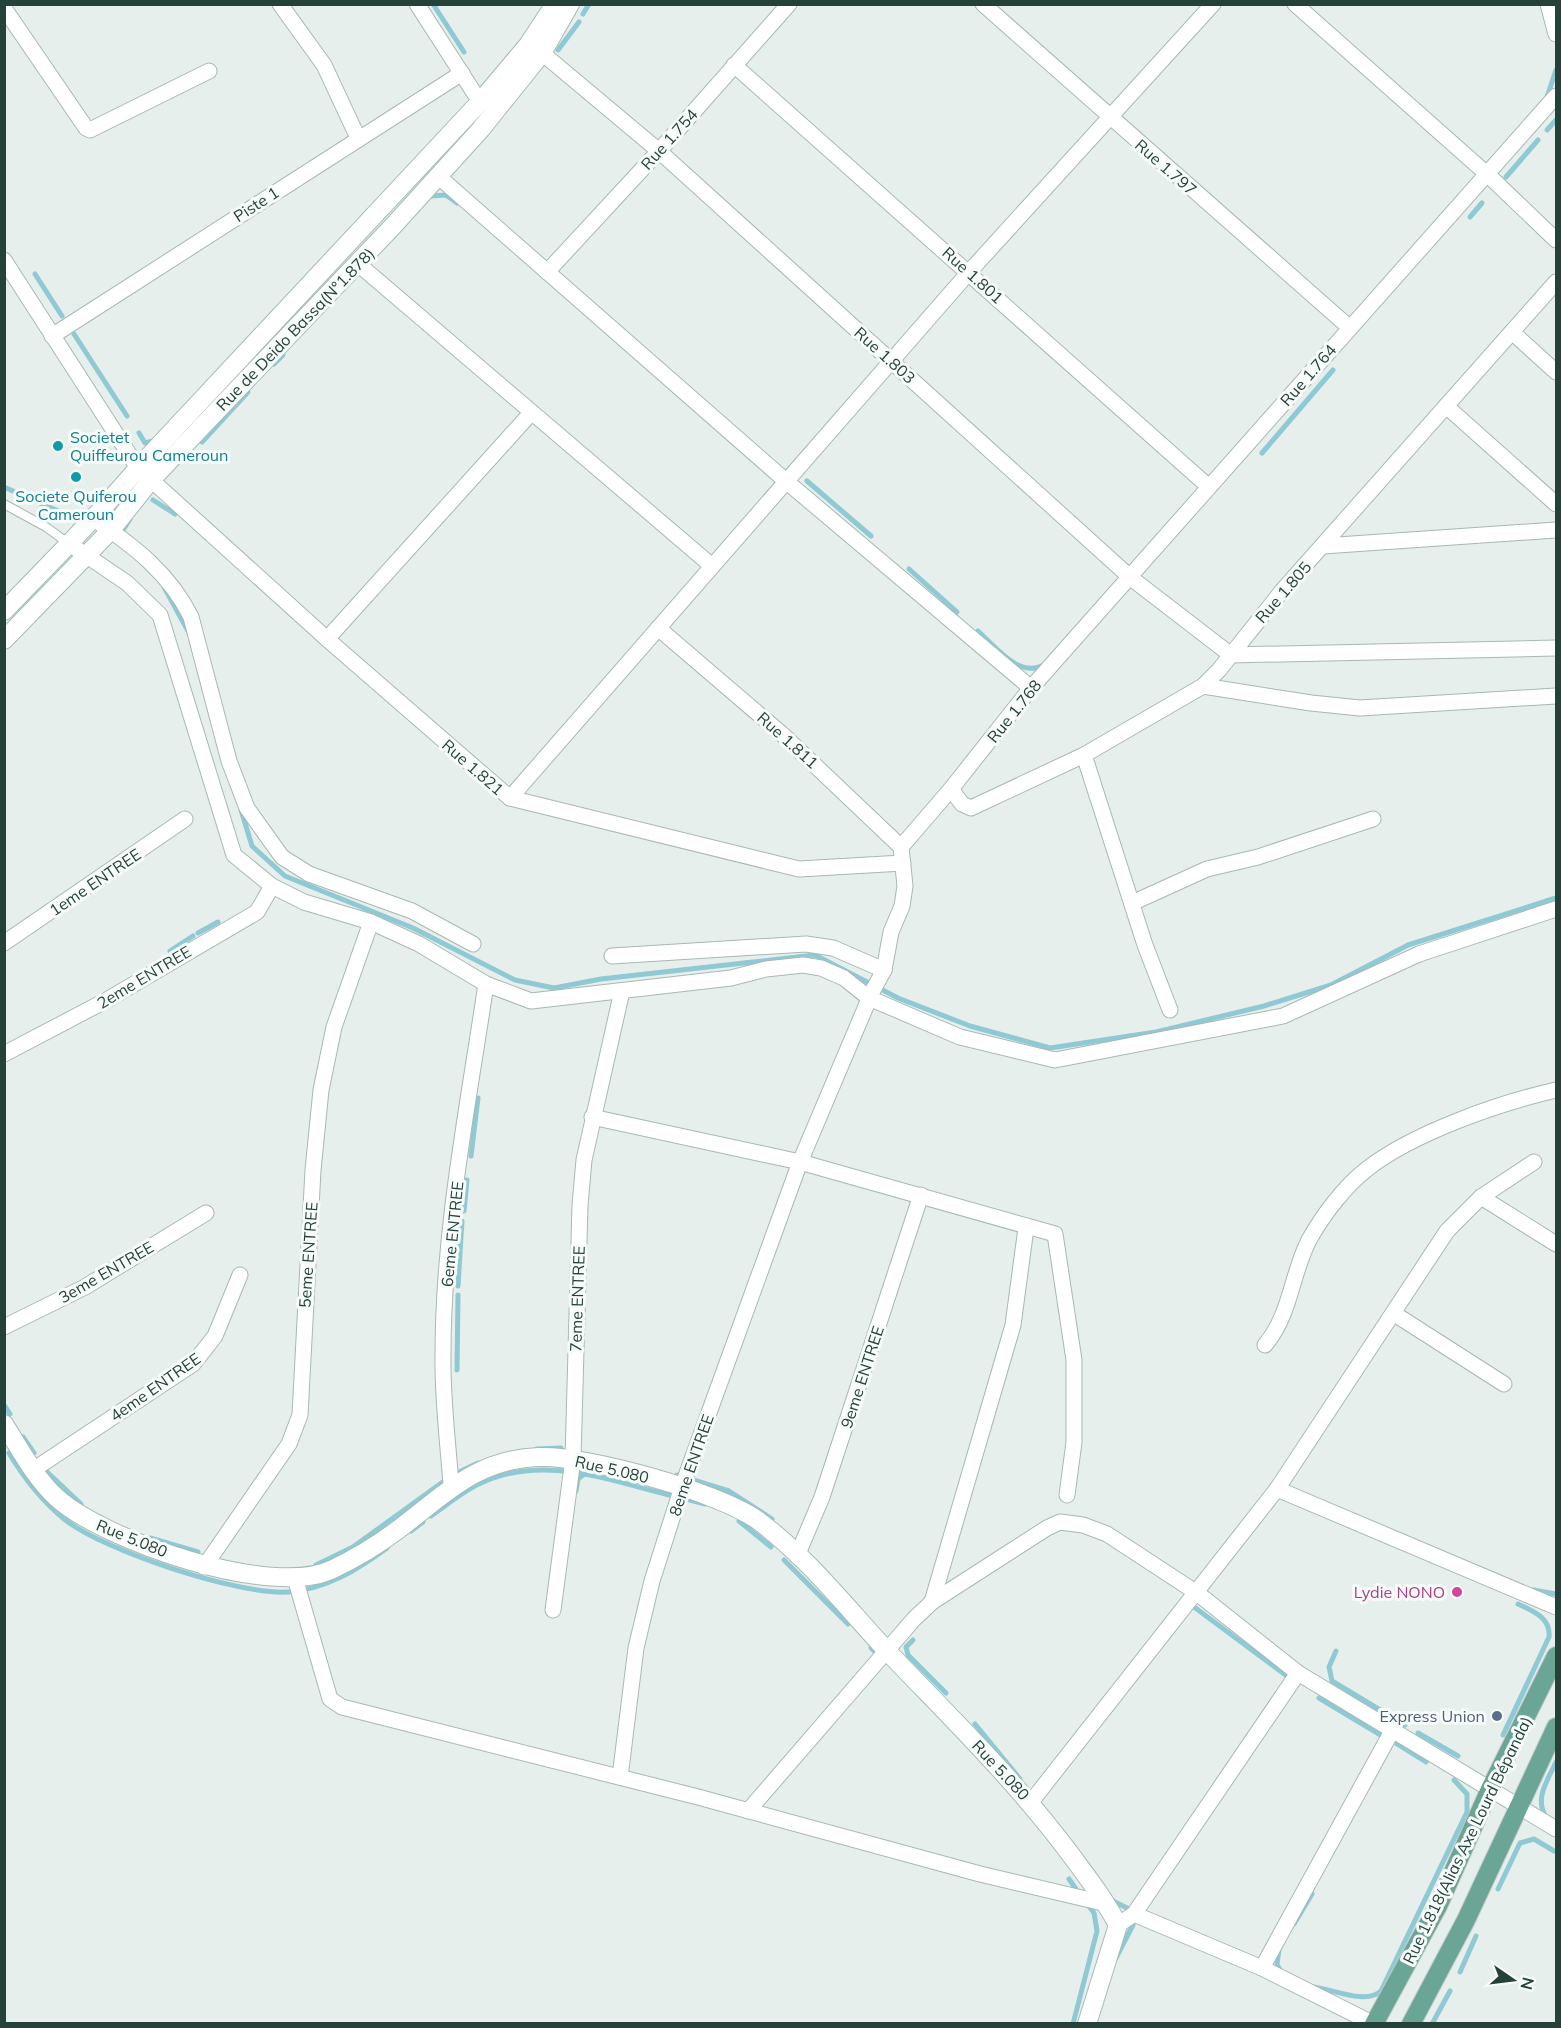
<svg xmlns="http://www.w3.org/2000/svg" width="1561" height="2028" viewBox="0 0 1561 2028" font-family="Mulish,sans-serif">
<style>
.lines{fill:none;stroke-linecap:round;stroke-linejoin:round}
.stream{stroke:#8ec9d4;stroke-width:5}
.lane-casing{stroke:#a8b8b2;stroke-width:10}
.street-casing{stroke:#a8b8b2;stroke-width:17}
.secondary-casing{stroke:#a4bbb3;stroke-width:20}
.primary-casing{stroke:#c2cac8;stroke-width:20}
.lane{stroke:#fff;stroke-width:8}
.street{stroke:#fff;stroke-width:15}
.secondary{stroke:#fff;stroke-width:18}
.primary{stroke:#6aa596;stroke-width:18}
.culture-dot{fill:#0f9aa8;stroke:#f7fbf9;stroke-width:2}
.hotel-dot{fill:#d1479c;stroke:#f7fbf9;stroke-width:2}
.service-dot{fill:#5c6f8a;stroke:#f7fbf9;stroke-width:2}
.labels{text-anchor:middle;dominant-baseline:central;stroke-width:6;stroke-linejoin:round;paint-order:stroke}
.street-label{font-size:16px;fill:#24423a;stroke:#f7fbf9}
.culture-label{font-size:16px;fill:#0d838f;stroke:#f7fbf9;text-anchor:start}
.hotel-label{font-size:16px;fill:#b23c85;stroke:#f7fbf9;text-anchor:end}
.service-label{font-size:16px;fill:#4e5e75;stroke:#f7fbf9;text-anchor:end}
</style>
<rect width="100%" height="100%" fill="#e6efeb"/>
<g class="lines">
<g class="stream">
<path d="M433,4L464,52"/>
<path d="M583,14L589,4"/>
<path d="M558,50L579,22"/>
<path d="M1547,97L1556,70"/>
<path d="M1547,130L1556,120"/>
<path d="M1506,177L1538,140"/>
<path d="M431,196L446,195L457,203"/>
<path d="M1470,217L1482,203"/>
<path d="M35,274L62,316"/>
<path d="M74,334L127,416"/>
<path d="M274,364L283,355"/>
<path d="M139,433L145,443L153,441"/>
<path d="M202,442L248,392"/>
<path d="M1262,453L1333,370"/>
<path d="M807,481L871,536"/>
<path d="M4,487L65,514"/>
<path d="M153,500L175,514"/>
<path d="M120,535L130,519"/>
<path d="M909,569L957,612"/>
<path d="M164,587L188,631"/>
<path d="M978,631C995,646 1019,679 1044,665"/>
<path d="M241,810L252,846L285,876L413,928L515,980L554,988L601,979L815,955L898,998L970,1026L1050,1048L1156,1032L1264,1006L1331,985L1408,945L1556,898"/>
<path d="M198,933L218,922"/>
<path d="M170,951L193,936"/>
<path d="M471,1156L478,1098"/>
<path d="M464,1211L467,1180"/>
<path d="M458,1286L462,1221"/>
<path d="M457,1370L458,1295"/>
<path d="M4,1405L10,1414"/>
<path d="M23,1437L34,1453"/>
<path d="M537,1449L561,1448"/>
<path d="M9,1453C24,1478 42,1501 64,1519C104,1551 238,1595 288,1592C327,1589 357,1570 387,1548"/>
<path d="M45,1470L81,1504"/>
<path d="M455,1474L478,1463"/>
<path d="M677,1475L729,1491L772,1519"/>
<path d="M576,1491L578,1479L584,1474"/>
<path d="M686,1499L705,1504"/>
<path d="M431,1516C447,1505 463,1491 481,1483C542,1454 608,1480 669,1495"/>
<path d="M739,1521L771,1547"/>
<path d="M411,1531L423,1522"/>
<path d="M150,1538L198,1552"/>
<path d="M784,1560L848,1624"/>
<path d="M316,1565L353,1547L447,1479"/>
<path d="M1533,1590L1556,1594"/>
<path d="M1190,1604L1291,1679"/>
<path d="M913,1640L906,1647L908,1655L946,1693"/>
<path d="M871,1648L880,1657"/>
<path d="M1336,1651L1329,1667L1332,1681L1405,1725"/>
<path d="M1319,1698L1384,1737"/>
<path d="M975,1724L1020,1779"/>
<path d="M1418,1733L1458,1756"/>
<path d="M1503,1735L1549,1637C1551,1618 1533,1611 1518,1604"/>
<path d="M1397,1744L1426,1762"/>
<path d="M1546,1817C1534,1798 1548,1780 1556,1762"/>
<path d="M1069,1879L1080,1895"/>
<path d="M1498,1889L1520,1843L1534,1839L1554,1851"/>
<path d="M1111,1900L1129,1909"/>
<path d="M1294,1924L1312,1894"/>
<path d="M1279,1950L1277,1964L1281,1972"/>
<path d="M1116,1958L1133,1925"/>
<path d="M1460,1972L1476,1936"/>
<path d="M1313,1987C1333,1989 1366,2005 1381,1991L1467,1812V1794L1454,1780"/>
<path d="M1073,2024L1097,1931L1094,1913L1086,1902"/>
<path d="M1432,2024L1450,1991"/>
</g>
<defs>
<path id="lane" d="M4,504L46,527L68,543"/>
<g id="street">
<path d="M280,4L324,65L358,138"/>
<path d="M417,4L480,102"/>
<path d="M983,4L1350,328"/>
<path d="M1295,4L1488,175L1556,240"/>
<path d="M1548,4L1556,34"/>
<path d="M4,8L86,128L90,130L209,71"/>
<path d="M542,53L659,151L1131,578L1231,655L1556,648"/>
<path d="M734,65L1209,487"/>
<path d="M439,177L787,482L1031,688"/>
<path d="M4,260L138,468L327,639L510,798L799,869L903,863"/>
<path d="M357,263L712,566"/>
<path d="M547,272L659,151L789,4"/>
<path d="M1512,332L1556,372"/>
<path d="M52,336L462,73"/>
<path d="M1446,406L1556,504"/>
<path d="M95,520C134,546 170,574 191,617L229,761L247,808L282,857L309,874L412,911L473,944"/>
<path d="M68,543L127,583L160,615L234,855L272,886L304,902L371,922L419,944L486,984L531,1001L731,978L766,969L803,965L821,968L844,978L869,998L960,1037L1055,1060L1283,1016L1419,954L1556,909"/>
<path d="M1323,546L1556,530"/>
<path d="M327,639L531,413"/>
<path d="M1203,686L1311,703L1360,708L1556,696"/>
<path d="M1084,755L1145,945L1170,1010"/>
<path d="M951,789L962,804L971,808L1084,755L1203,686L1219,670L1282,591L1556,282"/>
<path d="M510,798L970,271L1213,4"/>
<path d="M901,847L951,789L1031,688L1556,96"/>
<path d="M1132,903L1207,869L1258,857L1373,819"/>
<path d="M4,943L185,819"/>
<path d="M612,956L806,944L833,948L884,970"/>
<path d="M4,1054L105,1001L257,912L272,886"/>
<path d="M592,1117L800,1162L1055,1234L1074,1360V1442L1067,1495"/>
<path d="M1481,1197L1556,1244"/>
<path d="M1393,1313L1504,1384"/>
<path d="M4,1327L85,1287L206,1213"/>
<path d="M1265,1345C1291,1314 1291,1275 1309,1240C1323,1215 1344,1187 1367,1169C1413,1133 1499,1103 1556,1090"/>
<path d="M33,1470L193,1364L215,1336L240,1275"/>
<path d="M451,1485C448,1442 442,1397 443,1354C443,1230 468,1106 486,984"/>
<path d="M1277,1489L1556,1607"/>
<path d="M797,1556L822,1497L921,1195"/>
<path d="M204,1567L289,1444L300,1415L313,1170L321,1090L334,1027L371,922"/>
<path d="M295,1578L330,1699L342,1707L698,1797L980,1874L1107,1904"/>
<path d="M932,1602L1013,1325L1026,1228"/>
<path d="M553,1610L573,1459L580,1205L584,1160L622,991"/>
<path d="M620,1777L636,1648L652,1581L682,1487L800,1162L872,992L884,970L891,932L902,906L905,886L901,847L783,735L658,628"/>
<path d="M1031,1802L1277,1489L1447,1231L1481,1197L1534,1162"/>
<path d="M748,1811L914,1619L932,1602L1047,1528L1060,1522L1083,1525L1107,1534L1197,1593L1298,1673L1556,1829"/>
<path d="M1134,1914L1262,1968L1374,2024"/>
<path d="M1118,1925L1134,1914L1298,1673"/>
<path d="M1262,1968L1392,1731"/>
</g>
<g id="secondary">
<path d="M4,611C50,563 96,518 138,468L480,102L528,45L555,4"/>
<path d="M4,640L111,530L150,481L393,226L481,129L542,53L570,4"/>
<path d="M4,1424C20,1449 35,1478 57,1498C105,1541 273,1599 333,1569C356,1558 379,1544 399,1529C445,1494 477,1459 539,1457C586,1455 723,1493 760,1522C808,1558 847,1608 888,1652C952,1719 1015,1780 1071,1855C1088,1878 1105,1900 1118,1925L1087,2024"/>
</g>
<g id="primary">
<path d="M1374,2024L1438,1906L1490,1789L1556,1656"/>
<path d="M1411,2024L1466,1920L1556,1727"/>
</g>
</defs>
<use href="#lane" class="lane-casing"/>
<use href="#street" class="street-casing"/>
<use href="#secondary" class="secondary-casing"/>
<use href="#primary" class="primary-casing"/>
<use href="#lane" class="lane"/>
<use href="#street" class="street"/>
<use href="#secondary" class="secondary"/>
<use href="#primary" class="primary"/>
</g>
<g class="culture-dot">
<circle cx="58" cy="446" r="6"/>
<circle cx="76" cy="477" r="6"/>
</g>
<circle class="hotel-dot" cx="1457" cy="1592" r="6"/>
<circle class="service-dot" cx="1497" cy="1716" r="6"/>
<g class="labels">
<g class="street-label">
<text transform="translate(669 139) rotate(-48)">Rue 1.754</text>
<text transform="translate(1166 167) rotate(41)">Rue 1.797</text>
<text transform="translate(256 204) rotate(-33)">Piste 1</text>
<text transform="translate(973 275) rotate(42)">Rue 1.801</text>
<text transform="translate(295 329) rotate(-46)">Rue de Deido Bassa(N°1.878)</text>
<text transform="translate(885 355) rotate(42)">Rue 1.803</text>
<text transform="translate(1308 375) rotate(-49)">Rue 1.764</text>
<text transform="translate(1283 592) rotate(-49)">Rue 1.805</text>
<text transform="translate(1014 711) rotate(-51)">Rue 1.768</text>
<text transform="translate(788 740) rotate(42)">Rue 1.811</text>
<text transform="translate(473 767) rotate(41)">Rue 1.821</text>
<text transform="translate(95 882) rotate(-34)">1eme ENTREE</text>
<text transform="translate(144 977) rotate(-31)">2eme ENTREE</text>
<text transform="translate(452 1234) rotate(-84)">6eme ENTREE</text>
<text transform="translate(308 1255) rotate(-86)">5eme ENTREE</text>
<text transform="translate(106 1272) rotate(-30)">3eme ENTREE</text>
<text transform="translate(577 1299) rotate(-88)">7eme ENTREE</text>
<text transform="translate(862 1377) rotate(-72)">9eme ENTREE</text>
<text transform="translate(155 1387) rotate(-35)">4eme ENTREE</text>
<text transform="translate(691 1465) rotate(-71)">8eme ENTREE</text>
<text transform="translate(612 1469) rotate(13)">Rue 5.080</text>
<text transform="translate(132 1538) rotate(22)">Rue 5.080</text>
<text transform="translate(1001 1770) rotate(47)">Rue 5.080</text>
<text transform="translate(1467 1840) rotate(-64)">Rue 1.818(Alias Axe Lourd Bépanda)</text>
</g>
<g class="culture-label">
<text x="70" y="437">Societet<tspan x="70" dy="18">Quiffeurou Cameroun</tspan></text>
<text x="76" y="496" text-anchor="middle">Societe Quiferou<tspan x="76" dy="18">Cameroun</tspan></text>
</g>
<g class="hotel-label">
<text x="1445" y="1592">Lydie NONO</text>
</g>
<g class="service-label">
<text x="1485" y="1716">Express Union</text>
</g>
</g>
<rect width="1561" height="2028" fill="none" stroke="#24423a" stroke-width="12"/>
<g transform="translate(1513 1980) rotate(104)" stroke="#f7fbf9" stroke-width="4.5" paint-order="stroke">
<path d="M0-4.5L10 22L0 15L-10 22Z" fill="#24423a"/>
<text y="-9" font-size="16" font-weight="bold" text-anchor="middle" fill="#24423a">N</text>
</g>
</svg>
